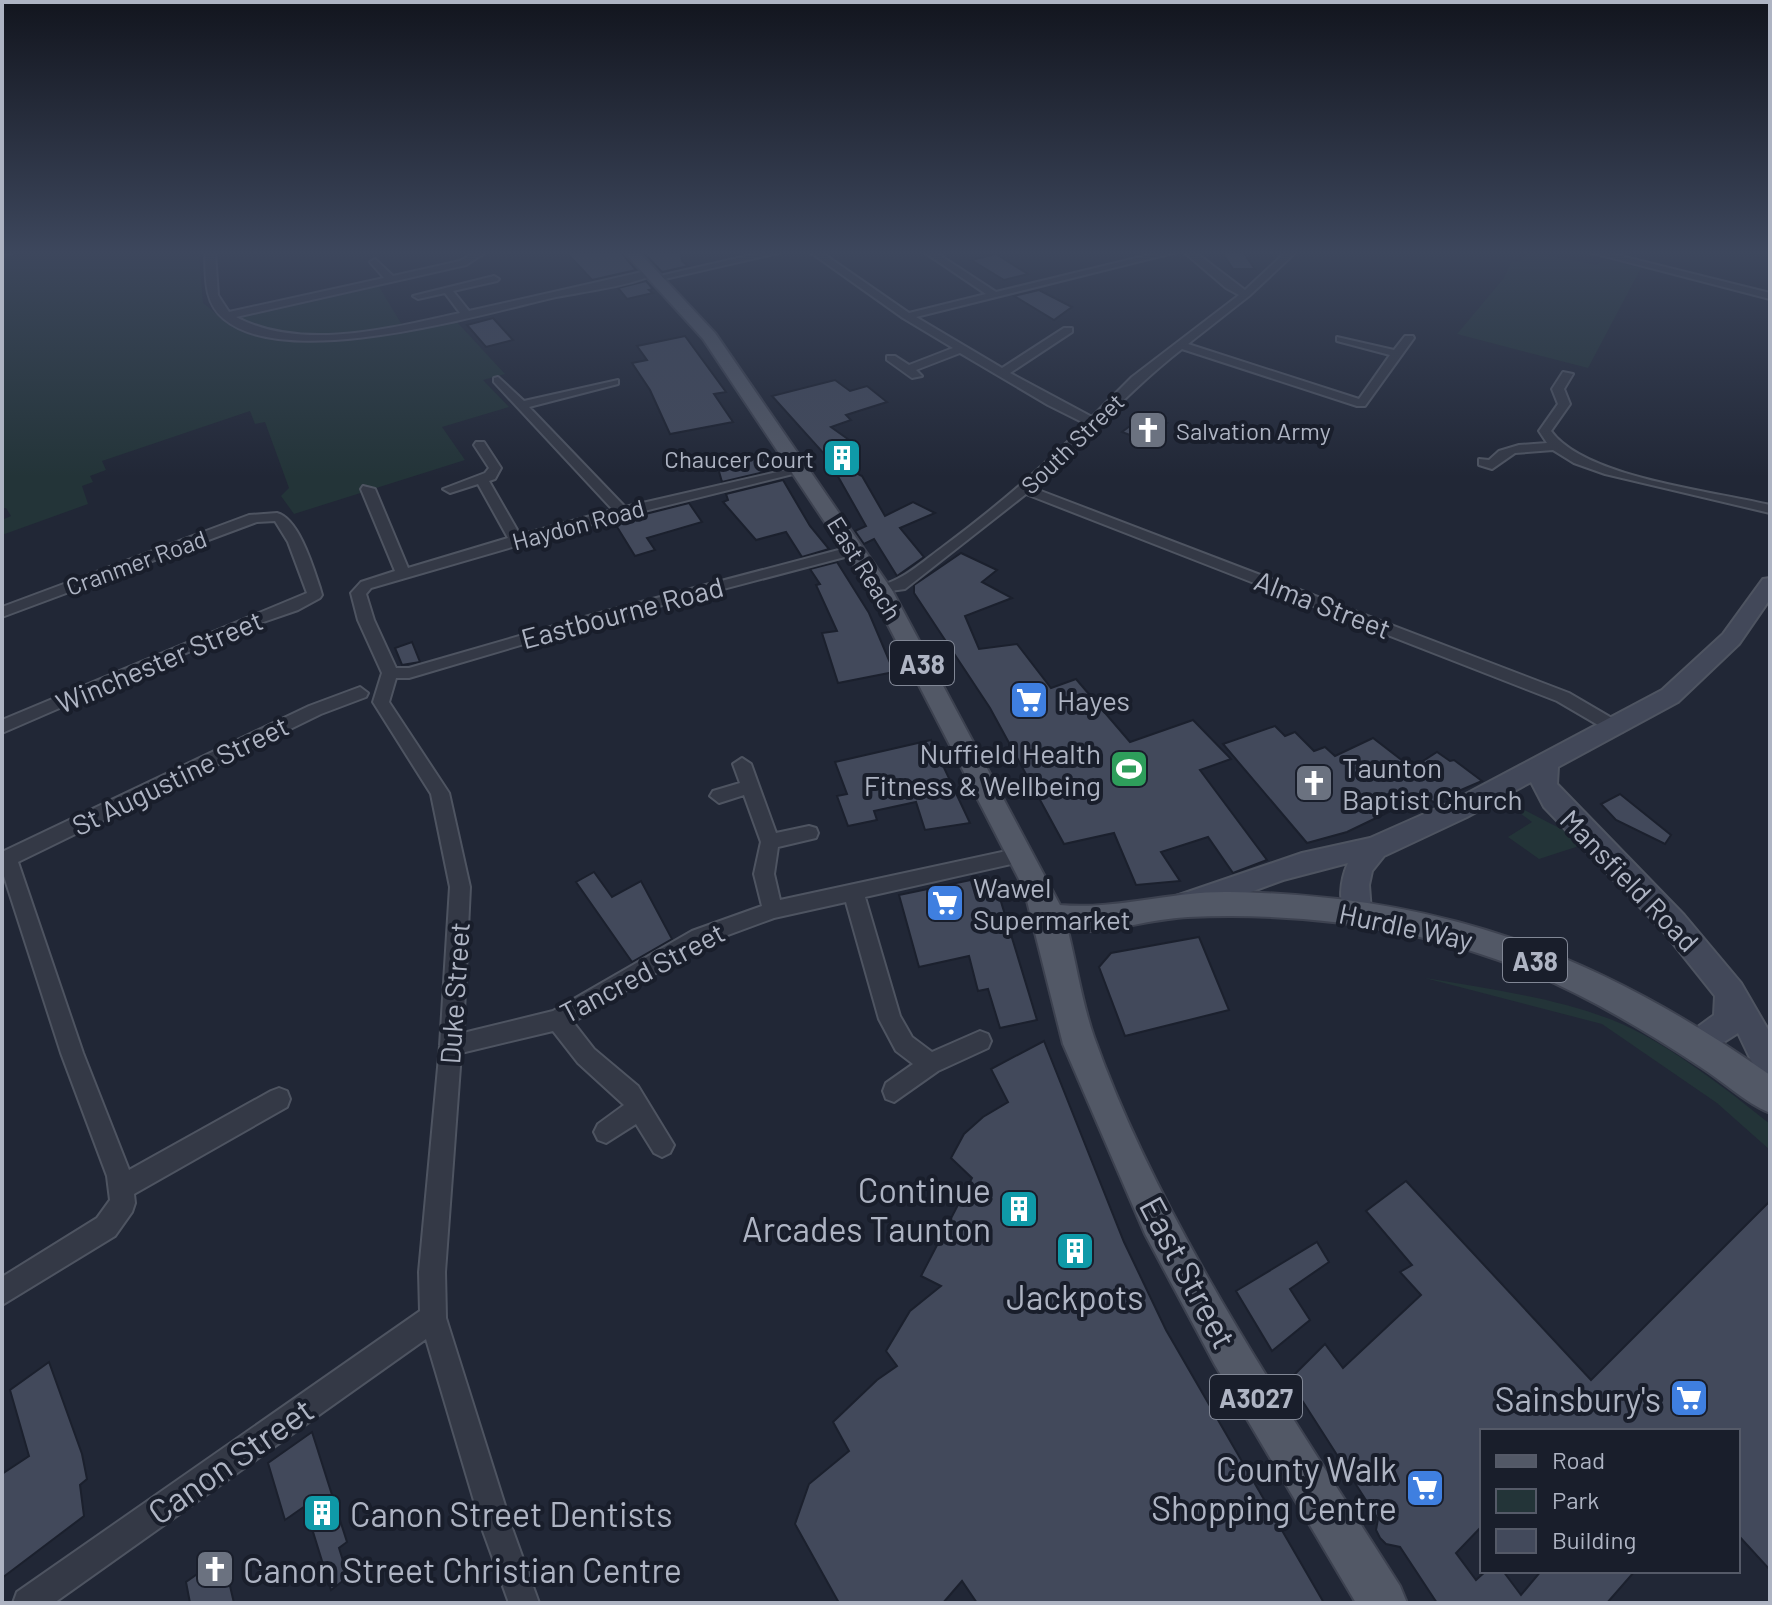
<svg xmlns="http://www.w3.org/2000/svg" width="1772" height="1605" viewBox="0 0 1772 1605" font-family="Barlow,sans-serif">
<style>
.green{fill:#233438}
.building{fill:#42495b;stroke:#1b202d;stroke-width:2}
.lines{fill:none;stroke-linecap:round;stroke-linejoin:round}
.street-casing{stroke:#4e5461;stroke-width:4}
.secondary-casing{stroke:#4e5461;stroke-width:4}
.primary-casing{stroke:#3d4250;stroke-width:4}
.street{fill:#343946;fill-rule:evenodd}
.secondary{fill:#424859;fill-rule:evenodd}
.primary{fill:#525866;fill-rule:evenodd}
.labels{text-anchor:middle;dominant-baseline:central;stroke-width:8;stroke-linejoin:round;paint-order:stroke}
.far-poi-label{font-size:24px;fill:#aeb4c3;stroke:#191e2b;text-anchor:start}
.far-street-label{font-size:24px;fill:#aeb4c3;stroke:#191e2b}
.shield{fill:#191e2b;stroke:#818795;stroke-width:2}
.shield-label{font-size:26px;font-weight:bold;fill:#aeb4c3}
.street-label{font-size:28px;fill:#aeb4c3;stroke:#191e2b}
.poi-label{font-size:28px;fill:#aeb4c3;stroke:#191e2b;text-anchor:start}
.near-poi-label{font-size:34px;fill:#aeb4c3;stroke:#191e2b;text-anchor:end}
.near-street-label{font-size:34px;fill:#aeb4c3;stroke:#191e2b}
</style>
<rect width="100%" height="100%" fill="#212736"/>
<g class="green">
<path d="M40,252H192L193,257L199,256L203,303L224,320L378,285L405,330L455,320L505,374L483,380L509,407L442,427L465,460L294,514L281,496L289,488L265,422L255,424L250,411L102,461L106,470L90,476L93,482L82,486L88,504L2,535V520L11,516L6,508H2V258Z"/>
<path d="M1528,252L1597,265L1604,259L1641,268L1588,368L1457,334L1504,278L1512,260L1519,262Z"/>
<path d="M1517,806L1563,830L1579,846L1539,859L1508,837L1532,822L1513,808Z"/>
<path d="M1425,978C1489,989 1561,998 1622,1024C1671,1046 1729,1091 1770,1124V1150L1717,1103L1602,1024Z"/>
</g>
<g class="building">
<path d="M566,252H621L636,270L592,280Z"/>
<path d="M643,252H681L682,261L688,266L662,272Z"/>
<path d="M1222,252H1243L1255,269H1233Z"/>
<path d="M996,254L1028,274L1004,280L971,260Z"/>
<path d="M646,281L653,289L649,290L653,293L627,299L618,288Z"/>
<path d="M1039,290L1072,307L1054,320L1014,296Z"/>
<path d="M493,318L513,340L486,347L467,325Z"/>
<path d="M685,336L726,392L714,394L733,422L670,434L650,390L632,363L647,360L637,346Z"/>
<path d="M835,380L850,391L867,386L887,402L846,415L851,420L831,427L852,442L841,465L862,476L885,516L913,502L935,513L900,528L924,557L897,576L874,539L864,544L855,531L866,526L827,457L772,396Z"/>
<path d="M1143,416L1167,423L1148,442L1122,432Z"/>
<path d="M766,454L777,469L722,482L718,468Z"/>
<path d="M783,480L810,526L829,549L802,557L786,532L756,540L723,502L728,500L726,494Z"/>
<path d="M689,503L702,522L647,538L655,550L635,556L614,522Z"/>
<path d="M961,553L997,570L982,582L1012,598L965,616L979,649L1017,644L1051,688L1076,679L1130,742L1193,720L1231,759L1200,770L1267,860L1233,873L1208,837L1161,852L1180,881L1136,885L1114,833L1064,844L990,708L914,593V585Z"/>
<path d="M837,562L869,613L894,672L838,683L822,633L837,631L816,585L820,584L810,569Z"/>
<path d="M412,642L420,662L402,665L395,648Z"/>
<path d="M1275,726L1285,736L1295,732L1314,751L1325,747L1335,756L1373,738L1412,768L1437,752L1450,761L1454,760L1482,781L1433,802L1424,795L1347,832L1307,843L1223,744Z"/>
<path d="M931,740L970,823L925,830L916,802L874,811L877,820L848,826L837,796L847,794L835,762Z"/>
<path d="M1620,794L1671,835L1665,844L1616,820L1601,804Z"/>
<path d="M594,872L612,897L641,881L672,939L632,962L576,882Z"/>
<path d="M985,877L988,884L995,882L1037,1020L1000,1028L988,989L978,991L969,956L919,967L899,895Z"/>
<path d="M1199,937L1229,1010L1125,1036L1099,967L1111,953Z"/>
<path d="M1044,1041L1124,1242L1166,1330L1324,1603H977L962,1581L943,1603H839L795,1524L809,1484L849,1451L833,1422L877,1380L897,1366L886,1351L910,1311L941,1286L921,1276L972,1178L951,1158L964,1134L983,1117L1008,1102L991,1069Z"/>
<path d="M1406,1181L1591,1380L1770,1201V1570L1738,1535V1431H1482V1526L1456,1553L1476,1580L1486,1571H1503L1521,1595L1541,1571H1635L1607,1603H1437L1400,1547L1386,1544L1380,1538L1376,1530L1378,1519L1371,1508L1289,1380L1325,1344L1343,1368L1421,1295L1400,1272L1412,1265L1366,1211Z"/>
<path d="M1317,1242L1329,1262L1290,1289L1310,1320L1272,1351L1236,1291Z"/>
<path d="M49,1362L82,1454L87,1479L80,1485L84,1516L2,1578V1474L29,1456L10,1390Z"/>
<path d="M312,1432L347,1542L339,1548L348,1577L331,1590L305,1506L285,1520L268,1463Z"/>
<path d="M223,1556L234,1603H190L186,1582Z"/>
</g>
<g class="lines">
<defs>
<g id="street">
<path d="M205,252H215L218,295L229,312L384,278L370,262L375,259L393,276L460,261L475,252H486L466,265L236,317C302,352 391,328 460,313L445,293L418,299L413,296L494,276L499,279L497,281L453,291L469,311L651,270L656,273C636,285 582,292 556,297C482,314 288,372 224,319C203,302 206,276 205,252Z"/>
<path d="M764,252H782L656,281L651,278Z"/>
<path d="M810,252H821L909,313L986,294L924,252H935L996,292L1161,252H1177L916,317L1002,368L1064,328H1072V332L1010,373L1092,417L1132,377L1239,295L1226,288L1184,252H1195L1245,290L1286,252H1296L1249,296L1188,344L1359,399L1390,355L1337,341V337L1394,350L1405,336H1413L1414,338L1365,406H1357L1182,349C1128,391 1084,442 1033,488L1569,693L1622,724L1624,728L1622,732H1610L1557,701L1026,494L905,589L876,593V587C904,580 921,563 944,546C995,508 1042,468 1086,424L1048,405L960,353L916,370L922,376L912,378L887,360V356H895L909,365L953,348L903,318Z"/>
<path d="M1589,252H1605L1770,293V299Z"/>
<path d="M1563,372L1573,374L1564,389L1570,404L1551,431C1585,478 1713,491 1770,505V513L1605,474L1574,463L1553,450L1515,453L1492,469L1479,465V459L1489,460L1499,451L1519,445L1547,443L1539,431L1558,404L1552,389Z"/>
<path d="M498,377L524,401L618,380V384L529,407L625,507L803,466L809,470L588,525L371,588L366,594L374,620L396,668H409L592,615L850,547H860L862,550L860,553L602,621L409,678H396L389,702L449,793L470,887L463,1033L553,1011L692,931L762,906L754,874L761,842L744,795L719,803L710,796L713,791L740,783L733,764L742,758L751,764L776,833L809,826L816,828L818,833L816,838L778,847L774,874L780,900L1020,848L1027,850L1029,855L1027,860L1020,862L865,897L900,1016L912,1037L932,1052L980,1031L988,1034L991,1041L988,1048L938,1071L894,1102L886,1099L883,1091L886,1083L913,1064L896,1051L879,1019L846,902L774,918L706,943L573,1022L594,1049L638,1086L674,1145L670,1153L662,1157L654,1153L636,1124L606,1143L598,1140L594,1132L598,1124L624,1105L578,1063L553,1031L461,1053L445,1272L446,1318L513,1531L539,1603H509L483,1531L426,1339L54,1603H13L17,1592L420,1311L419,1272L440,1046L450,887L431,794L373,702L382,673L358,620L351,593L361,582L395,571L361,489L363,486L375,489L408,568L508,538L478,484L450,493L443,489L485,473L489,468L474,445L476,442H484L501,468L495,479L489,481L520,535L613,510L494,382V378Z"/>
<path d="M277,513C299,519 313,567 320,588L322,595L320,598L298,610L237,631L2,733V720L307,593L288,542L275,521L257,522L2,617V607L249,515Z"/>
<path d="M360,687L368,693L366,697L321,714L18,862L83,1053L129,1170L271,1091L279,1088L287,1091L290,1099L287,1107L134,1194L135,1203L132,1212L115,1236L2,1305V1277L97,1218L110,1200L107,1176L61,1053L2,870V852L309,706Z"/>
</g>
<path id="secondary" d="M1770,578V599L1739,644L1678,702L1558,767L1557,784L1684,915L1741,983L1770,1033V1081L1759,1077L1738,1033L1699,1058L1688,1054L1683,1044L1688,1034L1714,1015L1715,996L1664,932L1544,807L1531,782L1467,817L1384,856L1372,871L1369,885L1371,912L1367,920L1357,924L1347,920C1338,903 1340,881 1348,863L1283,880L1186,916L1176,912L1172,904L1176,896L1302,853L1370,838L1449,803L1662,690L1723,634L1763,579Z"/>
<g id="primary">
<path d="M2,252H15L2,257Z"/>
<path d="M624,252H639L715,333L892,590L1060,905C1117,910 1171,891 1229,892C1440,895 1598,954 1770,1075V1113C1744,1102 1723,1081 1699,1066C1646,1031 1592,999 1534,974C1426,928 1306,912 1188,917C1147,919 1110,934 1068,931C1077,967 1082,1003 1094,1037C1161,1226 1293,1417 1400,1586L1407,1603H1356L1215,1365L1145,1234L1063,1044L1024,889L870,590L703,339Z"/>
</g>
</defs>
<use href="#street" class="street-casing"/>
<use href="#secondary" class="secondary-casing"/>
<use href="#primary" class="primary-casing"/>
<use href="#street" class="street"/>
<use href="#secondary" class="secondary"/>
<use href="#primary" class="primary"/>
</g>
<linearGradient id="sky" x2="0" y2="1"><stop stop-color="#12151e"/><stop offset="0.53" stop-color="#3d475d"/><stop offset="1" stop-color="#3d475d" stop-opacity="0"/></linearGradient>
<rect width="1772" height="477" fill="url(#sky)"/>
<defs>
<symbol id="church-square" viewBox="-11 -11 22 22"><rect x="-9" y="-9" width="18" height="18" rx="4" fill="#6b7280" stroke="#191e2b"/><path d="M-1.2-6h2.4v3.5h3.3v2.4h-3.3V6h-2.4V-.1h-3.3v-2.4h3.3Z" fill="#fff"/></symbol>
<symbol id="building-square" viewBox="-11 -11 22 22"><rect x="-9" y="-9" width="18" height="18" rx="4" fill="#0f9aa8" stroke="#191e2b"/><path d="M-4-6H4V6H1V3H-1V6H-4ZM-2.5-4.3h1.7v1.8h-1.7ZM.8-4.3h1.7v1.8H.8ZM-2.5-1h1.7V.8h-1.7ZM.8-1h1.7V.8H.8Z" fill="#fff"/></symbol>
<symbol id="supermarket-square" viewBox="-11 -11 22 22"><rect x="-9" y="-9" width="18" height="18" rx="4" fill="#3f7fe0" stroke="#191e2b"/><path d="M-6-5.5h2.5l.6 2H6L4.5 2H-2.5L-4.4-4H-6ZM-1.5 3.2a1.3 1.3 0 1 0 .1 0ZM3 3.2a1.3 1.3 0 1 0 .1 0Z" fill="#fff"/></symbol>
<symbol id="stadium-square" viewBox="-11 -11 22 22"><rect x="-9" y="-9" width="18" height="18" rx="4" fill="#2e9e5b" stroke="#191e2b"/><path d="M0-5a6.5 5 0 1 0 0 10a6.5 5 0 1 0 0-10ZM-3.5-1.8h7v3.6h-7Z" fill="#fff"/></symbol>
</defs>
<g fill-rule="evenodd">
<use href="#church-square" x="1126" y="408" width="44" height="44"/>
<use href="#building-square" x="820" y="436" width="44" height="44"/>
<use href="#supermarket-square" x="1007" y="678" width="44" height="44"/>
<use href="#stadium-square" x="1107" y="747" width="44" height="44"/>
<use href="#church-square" x="1292" y="761" width="44" height="44"/>
<use href="#supermarket-square" x="923" y="881" width="44" height="44"/>
<use href="#building-square" x="997" y="1187" width="44" height="44"/>
<use href="#building-square" x="1053" y="1229" width="44" height="44"/>
<use href="#supermarket-square" x="1667" y="1376" width="44" height="44"/>
<use href="#supermarket-square" x="1403" y="1466" width="44" height="44"/>
<use href="#building-square" x="300" y="1491" width="44" height="44"/>
<use href="#church-square" x="193" y="1547" width="44" height="44"/>
</g>
<g class="labels">
<g class="far-poi-label">
<text x="1176" y="430">Salvation Army</text>
<text x="814" y="458" text-anchor="end">Chaucer Court</text>
</g>
<g class="far-street-label">
<text transform="translate(1072 443) rotate(-44)">South Street</text>
<text transform="translate(578 524) rotate(-15)">Haydon Road</text>
<text transform="translate(136 562) rotate(-20)">Cranmer Road</text>
<text transform="translate(865 568) rotate(58)">East Reach</text>
</g>
<g class="shield">
<rect x="890" y="641" width="64" height="44" rx="6"/>
<rect x="1503" y="938" width="64" height="44" rx="6"/>
<rect x="1210" y="1375" width="92" height="44" rx="6"/>
</g>
<g class="shield-label">
<text x="922" y="663">A38</text>
<text x="1535" y="960">A38</text>
<text x="1256" y="1397">A3027</text>
</g>
<g class="street-label">
<text transform="translate(1323 604) rotate(21)">Alma Street</text>
<text transform="translate(622 612) rotate(-15)">Eastbourne Road</text>
<text transform="translate(159 661) rotate(-23)">Winchester Street</text>
<text transform="translate(180 775) rotate(-26)">St Augustine Street</text>
<text transform="translate(1630 880) rotate(46)">Mansfield Road</text>
<text transform="translate(1406 926) rotate(12)">Hurdle Way</text>
<text transform="translate(642 972) rotate(-28)">Tancred Street</text>
<text transform="translate(454 993) rotate(-86)">Duke Street</text>
</g>
<g class="poi-label">
<text x="1057" y="700">Hayes</text>
<text x="1101" y="753" text-anchor="end">Nuffield Health<tspan x="1101" dy="32">Fitness &amp; Wellbeing</tspan></text>
<text x="1342" y="767">Taunton<tspan x="1342" dy="32">Baptist Church</tspan></text>
<text x="973" y="887">Wawel<tspan x="973" dy="32">Supermarket</tspan></text>
</g>
<g class="near-poi-label">
<text x="991" y="1189">Continue<tspan x="991" dy="39">Arcades Taunton</tspan></text>
<text x="1075" y="1296" text-anchor="middle">Jackpots</text>
<text x="1661" y="1398">Sainsbury's</text>
<text x="1397" y="1468">County Walk<tspan x="1397" dy="39">Shopping Centre</tspan></text>
<text x="350" y="1513" text-anchor="start">Canon Street Dentists</text>
<text x="243" y="1569" text-anchor="start">Canon Street Christian Centre</text>
</g>
<g class="near-street-label">
<text transform="translate(1189 1272) rotate(62)">East Street</text>
<text transform="translate(230 1460) rotate(-35)">Canon Street</text>
</g>
</g>
<rect width="1772" height="1605" fill="none" stroke="#aeb4c3" stroke-width="8"/>
<rect x="1480" y="1429" width="260" height="144" fill="#191e2b" stroke="#555a68" stroke-width="2"/>
<rect x="1496" y="1455" width="40" height="12" fill="#525866" stroke="#555a68" stroke-width="2"/>
<text x="1552" y="1469" font-size="24" fill="#aeb4c3">Road</text>
<rect x="1496" y="1489" width="40" height="24" fill="#233438" stroke="#555a68" stroke-width="2"/>
<text x="1552" y="1509" font-size="24" fill="#aeb4c3">Park</text>
<rect x="1496" y="1529" width="40" height="24" fill="#42495b" stroke="#555a68" stroke-width="2"/>
<text x="1552" y="1549" font-size="24" fill="#aeb4c3">Building</text>
</svg>
